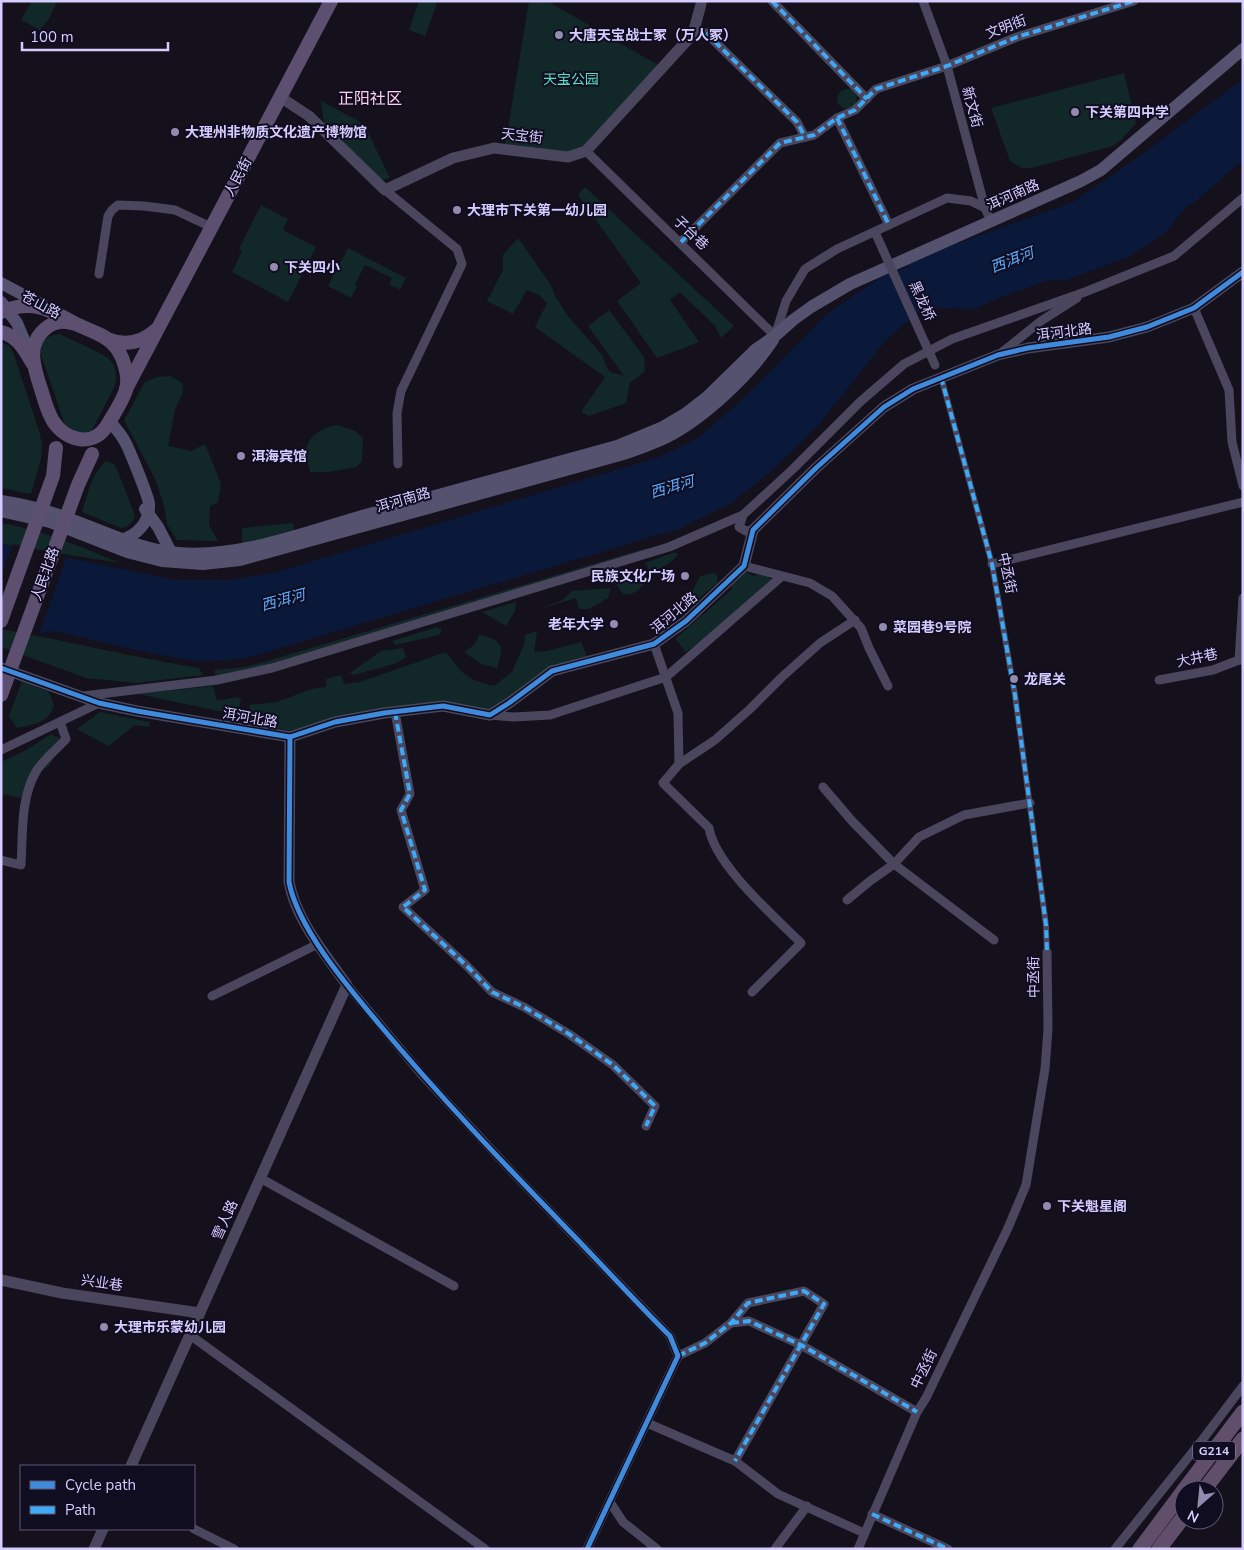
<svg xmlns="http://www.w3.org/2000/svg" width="1244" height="1550" viewBox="0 0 1244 1550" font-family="'Nunito Sans','Noto Sans SC',sans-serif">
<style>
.green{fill:#112728}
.water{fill:#0a183a}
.pier{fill:#14111c}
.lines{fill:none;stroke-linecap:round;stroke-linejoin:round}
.pedestrian{stroke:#49465d;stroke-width:6}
.minor{stroke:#49465d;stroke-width:9}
.tertiary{stroke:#49465d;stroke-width:11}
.secondary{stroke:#555270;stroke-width:12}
.primary{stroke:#5d4f6f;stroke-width:14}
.trunk{stroke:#604e6a;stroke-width:15}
.minor-bridge{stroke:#49465d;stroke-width:9}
.primary-bridge{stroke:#5d4f6f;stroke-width:14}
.quiet{stroke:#3fa9f5;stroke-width:4;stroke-dasharray:8 4;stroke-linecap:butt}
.cycleway-casing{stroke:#110d20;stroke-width:8}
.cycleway{stroke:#408adc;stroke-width:5}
.poi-dot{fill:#918bb0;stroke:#110d20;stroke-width:2}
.labels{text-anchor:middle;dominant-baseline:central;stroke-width:4;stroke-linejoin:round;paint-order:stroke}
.shield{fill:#110d20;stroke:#9a93bc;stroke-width:1}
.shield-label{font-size:12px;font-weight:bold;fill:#d5ccff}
.street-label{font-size:14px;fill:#d5ccff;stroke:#110d20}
.poi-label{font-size:14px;font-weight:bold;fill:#d5ccff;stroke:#110d20;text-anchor:start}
.park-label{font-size:14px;fill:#58dfc4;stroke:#110d20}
.water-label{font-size:15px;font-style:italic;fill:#5aaaff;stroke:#110d20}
.quarter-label{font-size:16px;fill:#ffceeb;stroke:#110d20}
</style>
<rect width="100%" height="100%" fill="#14111c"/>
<g class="green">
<path d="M32,1H57L49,19L40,30L21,20Z"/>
<path d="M419,1H432L437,3L425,36L409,30Z"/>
<path d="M529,1H547L658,65L584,148L567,153L544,151L519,145L505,146Z"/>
<path d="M1124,73L1136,123L1121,140L1113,146L1031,168H1022L1010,161L991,108Z"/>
<circle cx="847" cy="99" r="10"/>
<path d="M321,101L364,124L390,178L381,180L324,123Z"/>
<path d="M585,187L734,326L721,338L715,326L680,292L670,300L699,342L657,358L617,301L641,283L578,195Z"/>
<path d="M261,205L288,219L283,230L316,247L288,302L232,272L242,251L239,249Z"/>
<path d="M518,238L551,285L555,296L567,315L603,356L605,363L610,372L624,376L588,326L609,310L644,357L645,371L630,383L626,403L589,416L581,412L605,377L535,327L547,303L539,295L527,290L513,314L487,301L503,270V255Z"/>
<path d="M348,248L406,278L400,290L389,284L392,278L365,265L355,284L357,286L351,298L328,286Z"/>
<path d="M60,334C71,340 103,353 110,360C117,367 117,378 115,386L91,432L80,434L66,426L64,422L42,358C39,343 45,335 60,334Z"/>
<path d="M1,342L9,346L13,352L39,431L42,444L41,459L31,494L1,488Z"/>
<path d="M170,376L182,383L183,392L175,410L168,446L191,451L205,444L221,484L218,502L210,506L209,525L218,541L177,540L167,524L164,505L155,479L124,420L145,382L157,377Z"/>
<path d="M337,425L355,431L363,438L362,461L356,467L328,472H310C309,466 306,458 306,452C306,436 324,427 337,425Z"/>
<path d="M106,461L114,464L117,469L135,515C133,522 129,527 121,528L82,512C88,494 91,474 106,461Z"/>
<path d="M1,523C42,530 82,547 120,563L1,544Z"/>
<path d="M293,523L294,533L242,543V528Z"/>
<path d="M647,548V551L251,670L215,677V670L244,667L264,662Z"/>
<path d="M675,552L678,554C673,564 660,567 651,573L645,563Z"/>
<path d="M745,571L753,576L763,573L771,579L708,636L686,652L675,639L731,590L732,583Z"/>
<path d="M640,573L646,582C638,591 635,595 623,594L615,582L629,580Z"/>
<path d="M714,573L717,575V583L679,615L675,606L692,592L700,576Z"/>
<path d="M611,588L608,598L589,609H579L576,598L536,610L563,600L572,591Z"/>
<path d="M516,602L515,611L506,626L482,612Z"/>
<path d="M437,627L442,629L439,635L395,645L392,641Z"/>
<path d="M1,629C67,641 133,657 199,668L203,675L136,683L86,678L1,647Z"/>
<path d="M537,631L534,652L547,651L581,642L588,658L545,670L490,712L459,704L307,726L289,731L245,722L250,705L277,702L311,689L326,687V679L341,675L344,684L360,682L446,652C462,675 467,679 494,686L512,672L524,644L525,635Z"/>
<path d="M479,635C504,640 504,646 497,668L481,664L464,652C471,648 477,643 479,635Z"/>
<path d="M403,648L406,657L397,663L354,675L350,673L381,651Z"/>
<path d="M22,681L49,692L54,705C48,724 34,724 17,728L9,716Z"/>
<path d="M213,686L217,701L236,697L241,699L238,715L138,694Z"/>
<path d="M100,712L150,722L149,727L135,725L108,746L77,729Z"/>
<path d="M51,734L59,738L62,745L48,767L31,775L21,798L1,794V762L26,750Z"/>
</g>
<path class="water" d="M1243,79V160L1196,201L1186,207L1165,233L1128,257L1064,281L1049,280L1015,292L973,309L940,308L926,306L888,338L815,429L767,475L730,504L681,528L251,657L227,660L195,661L145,652L54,631L36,634L1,623V544L175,580H229L274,573L656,458L697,439L744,398L828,313L878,279L889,273L906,268L912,261L925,255L1073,202L1137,158Z"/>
<path class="pier" d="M13,544L67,556L38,637L1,626V576Z"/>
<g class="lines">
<path class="pedestrian" d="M941,377L992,564L1015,695L1046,925L1047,952"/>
<g class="minor">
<path d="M772,1L867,99"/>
<path d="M923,1L947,66L985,208L991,221"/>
<path d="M706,33L797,122L805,137"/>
<path d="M837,118L889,225"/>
<path d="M586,151L775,336L786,301L805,269L837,249L947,198L971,201L985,208"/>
<path d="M385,190L457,249L462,264L401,391L397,413L398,464"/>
<path d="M875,232L883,250"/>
<path d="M681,242L780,143L814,135L837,118L855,110L876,89L947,66L1017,37L1134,1"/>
<path d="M99,274L108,216L112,210L118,205L144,206L175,210L211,227"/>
<path d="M1194,308L1229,390L1232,442L1243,486"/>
<path d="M1001,353L1041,321L1077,298"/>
<path d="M753,530L746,531L739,527L743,515L793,469L861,401L904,364L952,339L1085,292L1174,256L1243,198"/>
<path d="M992,564L1243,502"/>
<path d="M744,566L810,583L832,596L861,628L869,648L888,686"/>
<path d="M654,644L678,713L679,764L663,783L709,828C715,865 774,916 801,943L752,992"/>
<path d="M1239,660L1243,598"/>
<path d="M1159,680L1213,670L1239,660H1243"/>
<path d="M83,696L217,680L272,668L669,547L743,515"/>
<path d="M395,712L410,794L401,810L425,890L403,907L467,966L492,992L524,1007L569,1034L613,1065L655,1106L646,1126"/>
<path d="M490,715L514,717L550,715L666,677L781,577"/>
<path d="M1,750L99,703"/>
<path d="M679,764L715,740L750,709L782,677L820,643L855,620"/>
<path d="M823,787L852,821L894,864L994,940"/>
<path d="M1,860L21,865C23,834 20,797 37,770C44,759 57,749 66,739L60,722"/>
<path d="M847,900L870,881L894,864L919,837L964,815L1030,803"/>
<path d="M347,985L423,1076L516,1176L670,1336L678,1356L587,1549"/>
<path d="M212,996L318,944"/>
<path d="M260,1178L454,1286"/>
<path d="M731,1323L749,1321L801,1345L917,1412"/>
<path d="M190,1335L485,1549"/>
<path d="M678,1356L705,1343L731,1323L748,1303L804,1291L824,1304L735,1461"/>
<path d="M647,1423L735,1461L778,1494L864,1533"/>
<path d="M610,1502L623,1522L657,1549"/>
<path d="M872,1514L948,1549"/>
<path d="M194,1529L234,1549"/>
<path d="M775,1549L807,1506"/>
<path d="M858,1549L917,1412L926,1398L1008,1228L1026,1185L1045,1069L1048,1029L1047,952"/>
<path d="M1115,1549L1203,1439L1243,1386"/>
</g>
<g class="tertiary">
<path d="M280,97L309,116L385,190L453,158L494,148L568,157L586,151L693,34L701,4"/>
<path d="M1,668L99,703L137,711L290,737L335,722L384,713L443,706L490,715L509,703L552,671L654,644L686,621L744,566L753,530L816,468L884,407L913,389L998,355L1028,348L1109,337L1147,327L1194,308L1243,272"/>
<path d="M1,1280L62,1293L200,1313"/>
<path d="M131,1466L347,985C325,954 296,920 289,882L290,737"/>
<path d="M94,1549L103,1529"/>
</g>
<g class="secondary">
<path d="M1,283L44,306"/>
<path d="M1,302L17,323L30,354"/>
<path d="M110,421C114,427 120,433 124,440C128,446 149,498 149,504C150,522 137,536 120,540"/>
<path d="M1,501C28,505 53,512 78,522C110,534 143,550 178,553C239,558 304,533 362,516C447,493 532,469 617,446L663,427L685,414L707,397L755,350L775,336L793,320L811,307L850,284L1081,181L1101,170L1243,49"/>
<path d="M145,509L158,527L173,556"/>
<path d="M1,511L50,522L127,552L162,561L203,564L240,560L620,455C636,450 652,444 667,437C704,418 750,375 773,340"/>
</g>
<g class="primary">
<path d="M1,312C32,299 49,309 76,324C88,330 104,334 113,344C123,354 130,376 126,390C122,402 113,416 106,427C92,448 65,440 53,421C47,411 44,399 41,389C34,368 26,345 45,329C56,319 68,321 81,326"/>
<path d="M1,332C18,336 25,351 33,364"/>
<path d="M107,339C125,346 142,343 156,330"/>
<path d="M126,389L331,1"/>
</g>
<g class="trunk">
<path d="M1184,1490L1243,1412"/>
<path d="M1204,1490L1243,1439"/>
<path d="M1140,1549L1184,1490"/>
<path d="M1159,1549L1184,1516"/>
</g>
<path class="minor-bridge" d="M883,250L935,365"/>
<g class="primary-bridge">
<path d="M1,621L53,476L56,448"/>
<path d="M1,695L78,485L92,454"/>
</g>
<g class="quiet">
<path d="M772,1L867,99"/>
<path d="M706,33L797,122L805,137"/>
<path d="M837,118L889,225"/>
<path d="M681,242L780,143L814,135L837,118L855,110L876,89L947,66L1017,37L1134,1"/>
<path d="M941,377L992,564L1015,695L1046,925L1047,952"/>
<path d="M395,712L410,794L401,810L425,890L403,907L467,966L492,992L524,1007L569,1034L613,1065L655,1106L646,1126"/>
<path d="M731,1323L749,1321L801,1345L917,1412"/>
<path d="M678,1356L705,1343L731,1323L748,1303L804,1291L824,1304L735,1461"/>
<path d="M872,1514L948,1549"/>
</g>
<defs>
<g id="cycleway">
<path d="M1,668L99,703L137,711L290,737L335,722L384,713L443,706L490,715L509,703L552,671L654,644L686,621L744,566L753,530L816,468L884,407L913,389L998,355L1028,348L1109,337L1147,327L1194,308L1243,272"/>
<path d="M290,737L289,882C298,929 349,988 379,1024C440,1097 505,1165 571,1233C604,1267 636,1302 670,1336L678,1356L587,1549"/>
</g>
</defs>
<use href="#cycleway" class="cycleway-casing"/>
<use href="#cycleway" class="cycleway"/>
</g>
<g class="poi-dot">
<circle cx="559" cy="35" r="5"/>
<circle cx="1075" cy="112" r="5"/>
<circle cx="175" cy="132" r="5"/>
<circle cx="457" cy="210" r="5"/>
<circle cx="274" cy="267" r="5"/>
<circle cx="241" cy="456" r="5"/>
<circle cx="685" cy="576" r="5"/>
<circle cx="614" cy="624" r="5"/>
<circle cx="883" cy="627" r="5"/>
<circle cx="1014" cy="679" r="5"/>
<circle cx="1047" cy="1206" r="5"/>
<circle cx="104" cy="1327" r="5"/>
</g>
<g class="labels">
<rect class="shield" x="1193" y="1441.5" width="42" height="19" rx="4"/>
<g class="shield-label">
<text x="1214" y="1451">G214</text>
</g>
<g class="street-label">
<text transform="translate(1006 27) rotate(-21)">文明街</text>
<text transform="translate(972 107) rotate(75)">新文街</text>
<text transform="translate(522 136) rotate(6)">天宝街</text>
<text transform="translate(238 177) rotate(-62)">人民街</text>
<text transform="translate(1013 195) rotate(-24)">洱河南路</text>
<text transform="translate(691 233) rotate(44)">子台巷</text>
<text transform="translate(922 301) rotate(65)">黑龙桥</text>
<text transform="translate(41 305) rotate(28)">苍山路</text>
<text transform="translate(1064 332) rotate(-7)">洱河北路</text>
<text transform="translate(403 500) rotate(-16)">洱河南路</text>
<text transform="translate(1007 573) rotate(78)">中丞街</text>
<text transform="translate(45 574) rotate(-70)">人民北路</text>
<text transform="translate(674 613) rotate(-40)">洱河北路</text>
<text transform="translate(1197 658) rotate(-12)">大井巷</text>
<text transform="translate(250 718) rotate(10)">洱河北路</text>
<text transform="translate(1034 977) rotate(-91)">中丞街</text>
<text transform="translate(225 1220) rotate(-66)">雪人路</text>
<text transform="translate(102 1283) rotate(8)">兴业巷</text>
<text transform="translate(924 1369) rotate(-64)">中丞街</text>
</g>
<g class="poi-label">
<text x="569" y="35">大唐天宝战士冢（万人冢）</text>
<text x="1085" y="112">下关第四中学</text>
<text x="185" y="132">大理州非物质文化遗产博物馆</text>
<text x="467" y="210">大理市下关第一幼儿园</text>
<text x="284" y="267">下关四小</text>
<text x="251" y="456">洱海宾馆</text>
<text x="675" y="576" text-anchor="end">民族文化广场</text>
<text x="604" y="624" text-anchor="end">老年大学</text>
<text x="893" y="627">菜园巷9号院</text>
<text x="1024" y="679">龙尾关</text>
<text x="1057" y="1206">下关魁星阁</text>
<text x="114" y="1327">大理市乐蒙幼儿园</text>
</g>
<g class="park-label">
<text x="571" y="79">天宝公园</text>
</g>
<g class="water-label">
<text transform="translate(1012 260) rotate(-21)">西洱河</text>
<text transform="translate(672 487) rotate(-16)">西洱河</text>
<text transform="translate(283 600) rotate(-15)">西洱河</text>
</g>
<g class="quarter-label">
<text x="370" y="99">正阳社区</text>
</g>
</g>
<rect width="1244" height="1550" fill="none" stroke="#d5ccff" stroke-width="5"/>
<rect x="20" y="1465" width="175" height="65" fill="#110d20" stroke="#5f5979"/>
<rect x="30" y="1481" width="25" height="8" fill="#408adc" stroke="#5f5979"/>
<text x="65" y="1490" font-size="15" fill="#d5ccff">Cycle path</text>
<rect x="30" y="1506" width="25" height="8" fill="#3fa9f5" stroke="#5f5979"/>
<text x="65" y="1515" font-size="15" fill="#d5ccff">Path</text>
<g transform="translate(1199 1505) rotate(207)"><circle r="24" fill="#110d20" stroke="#5f5979"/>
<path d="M0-4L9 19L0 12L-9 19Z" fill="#918bb0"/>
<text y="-8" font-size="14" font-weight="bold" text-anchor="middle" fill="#d5ccff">N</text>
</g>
<path d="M22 42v8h146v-8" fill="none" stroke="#d5ccff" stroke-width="2.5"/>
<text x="30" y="42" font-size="15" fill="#d5ccff" stroke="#110d20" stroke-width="4" paint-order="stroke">100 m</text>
</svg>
